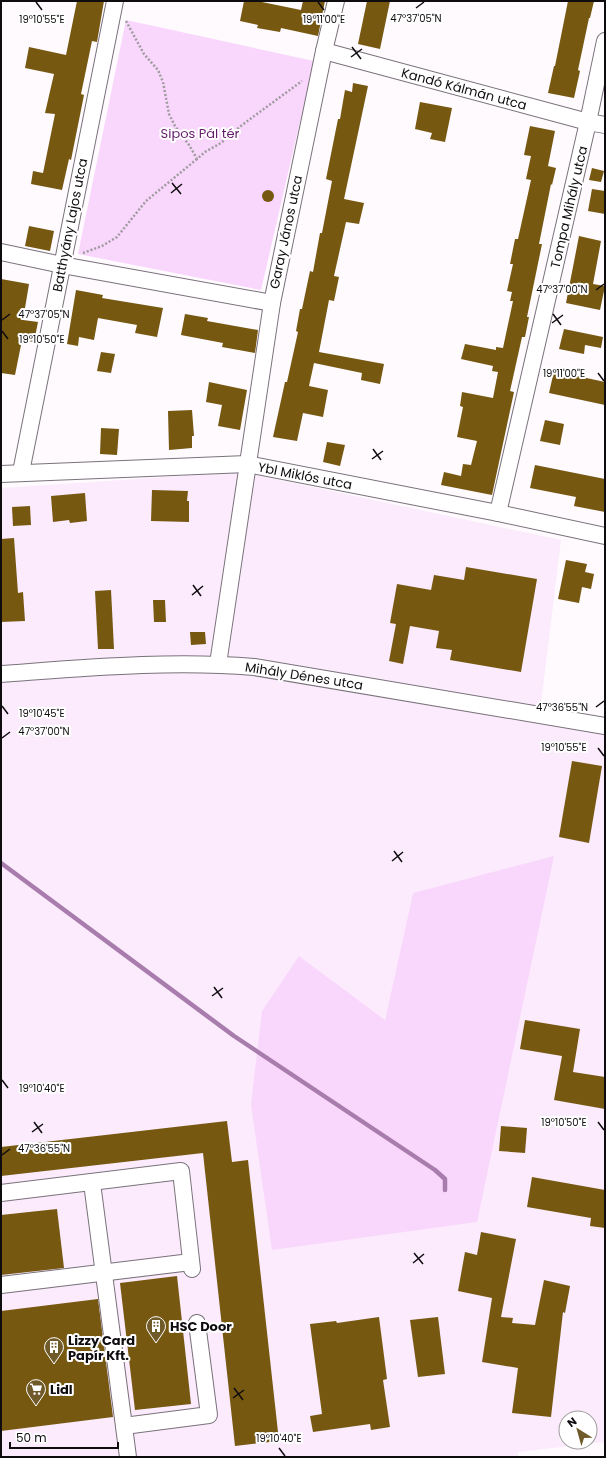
<svg xmlns="http://www.w3.org/2000/svg" width="606" height="1458" viewBox="0 0 606 1458" font-family="Poppins,sans-serif">
<style>
.built{fill:#fbebfc;fill-rule:evenodd}
.green{fill:#f9d6fc}
.lines{fill:none;stroke-linecap:round;stroke-linejoin:round}
.stream{stroke:#a87cac;stroke-width:4.5}
.building{fill:#765811}
.minor-casing{stroke:#7a727b;stroke-width:18}
.path{stroke:#9f9b9f;stroke-width:2.5;stroke-dasharray:2 2;stroke-linecap:butt}
.minor{stroke:#fff;stroke-width:16}
.ticks{fill:none;stroke:#0f0c0f;stroke-width:1.5}
.labels{text-anchor:middle;dominant-baseline:central;stroke-width:4;stroke-linejoin:round;paint-order:stroke}
.street-label{font-size:13px;fill:#0f0c0f;stroke:#fff}
.park-label{font-size:13px;fill:#641c6c;stroke:#fff}
.poi-label{font-size:13px;font-weight:bold;fill:#0f0c0f;stroke:#fff;text-anchor:start}
.ticks-label{font-size:10px;text-anchor:middle;fill:#0f0c0f;stroke:#fff;stroke-width:4;stroke-linejoin:round;paint-order:stroke}
</style>
<rect width="100%" height="100%" fill="#fefafe"/>
<path class="built" d="M242,472L561,540L540,712L605,723V1442L518,1452V1457H1V488ZM554,857L272,1250L299,956L385,1020L413,893ZM566,1418H590V1442H566Z"/>
<g class="green">
<path d="M126,20L314,61L261,290L78,254Z"/>
<path d="M554,856L477,1222L272,1250L251,1105L262,1011L299,956L385,1020L413,893Z"/>
</g>
<g class="lines">
<path class="stream" d="M1,863L234,1036L435,1170L445,1179V1190"/>
</g>
<g class="building">
<path d="M77,1H104L97,42L92,41L81,94L84,95L71,160L69,159L62,190L31,184L33,171L43,173L55,114L45,113L54,74L25,68L29,47L66,55Z"/>
<path d="M244,1H257L301,10L303,1H325L318,36L281,28L280,32L257,28L258,25L240,21Z"/>
<path d="M367,1H390L380,49L358,44Z"/>
<path d="M568,1H594L590,18H589L578,70L580,71L574,98L548,93L554,66H555Z"/>
<path d="M353,83L368,86L344,199L364,203L359,224L346,222L334,276L339,277L334,301L329,300L319,352L384,364L380,384L361,380L362,373L314,363L309,386L328,390L323,417L303,413L297,441L273,437L285,382H287L298,332L296,331L300,309H302L310,271L313,272L320,233H322L332,181L326,179L338,119H340L345,90L352,92Z"/>
<path d="M420,102L452,108L445,142L430,139L432,133L415,129Z"/>
<path d="M530,126L555,131L548,166L556,168L552,185L551,184L539,244H542L527,317H529L525,337H522L510,391L514,392L492,495L441,485L444,472L461,476L463,464L471,465L477,441L457,437L463,407L460,406L462,392L493,398L498,372L492,371L493,366L461,359L465,344L496,350V347L503,348L513,301H510L512,292L507,291L513,264H510L515,239H518L531,180L526,179L531,156L524,155Z"/>
<path d="M592,168L604,171L601,182L589,180Z"/>
<path d="M592,189L605,191V214L588,211Z"/>
<circle cx="268" cy="196" r="6"/>
<path d="M29,226L54,231L50,251L25,246Z"/>
<path d="M579,236L601,241L593,284L605,286L600,310L566,303Z"/>
<path d="M1,279L29,284L23,320L38,322L34,342L22,340L15,375L1,373Z"/>
<path d="M76,290L103,295L102,298L163,308L157,337L135,333L137,325L98,318L94,340L79,337L78,346L67,344Z"/>
<path d="M185,314L208,318L207,321L258,330L255,353L222,347L223,343L181,335Z"/>
<path d="M564,329L603,337L601,348L585,345L584,354L559,349Z"/>
<path d="M101,352L115,354L111,373L97,371Z"/>
<path d="M554,371L605,382V405L549,393Z"/>
<path d="M209,382L247,390L240,430L218,426L222,405L206,402Z"/>
<path d="M192,410L194,436H192V448L169,450L168,411Z"/>
<path d="M545,420L564,424L560,445L540,441Z"/>
<path d="M101,428L119,429L117,455L100,454Z"/>
<path d="M327,442L345,445L340,466L323,462Z"/>
<path d="M535,465L605,479V512L574,506L576,497L530,488Z"/>
<path d="M152,490L188,491L187,501H189V522L151,521Z"/>
<path d="M85,493L87,521L70,523L69,520L53,522L51,496Z"/>
<path d="M30,506L31,525L13,526L12,507Z"/>
<path d="M14,538L18,593L23,592L25,621L1,622V539Z"/>
<path d="M566,560L587,564L585,572L594,574L591,589L582,587L579,603L558,599Z"/>
<path d="M466,567L537,579L521,672L450,660L452,650L436,648L439,631L410,626L403,664L389,661L396,624L390,623L397,584L431,590L434,575L464,580Z"/>
<path d="M111,590L114,649H98L95,591Z"/>
<path d="M153,600H165L166,622H154Z"/>
<path d="M190,632H205L206,644L191,645Z"/>
<path d="M572,761L602,766L589,843L559,837Z"/>
<path d="M525,1020L580,1029L573,1072L605,1077V1109L554,1100L562,1056L520,1049Z"/>
<path d="M227,1121L232,1162L248,1160L279,1441L235,1446L203,1153L1,1176V1147Z"/>
<path d="M501,1126L527,1128L525,1153L499,1151Z"/>
<path d="M532,1177L605,1190V1228L590,1226L591,1218L527,1207Z"/>
<path d="M57,1209L64,1268L1,1275V1215Z"/>
<path d="M481,1232L516,1239L501,1317L513,1318L512,1323L535,1325L544,1280L570,1286L565,1313L563,1312L551,1417L512,1413L518,1368L482,1362L492,1298L458,1291L465,1252L477,1255Z"/>
<path d="M177,1276L191,1404L135,1410L120,1283Z"/>
<path d="M98,1299L113,1417L1,1431V1311Z"/>
<path d="M379,1317L387,1379L383,1380L390,1427L371,1430L370,1424L313,1432L310,1416L322,1414L310,1324L336,1321L337,1323Z"/>
<path d="M438,1317L445,1374L418,1377L410,1320Z"/>
</g>
<g class="lines">
<defs>
<g id="minor">
<path d="M324,51L588,122L605,125"/>
<path d="M1,252L62,265L272,303"/>
<path d="M21,472L115,1"/>
<path d="M1,474L247,464L498,513L605,536"/>
<path d="M498,513L588,122L605,41"/>
<path d="M218,664L272,303L324,51L336,1"/>
<path d="M1,674C85,668 170,660 254,667L605,726"/>
<path d="M92,1183L128,1457"/>
<path d="M1,1193L181,1171L192,1269"/>
<path d="M1,1285L191,1262"/>
<path d="M124,1426L209,1415L197,1323"/>
</g>
</defs>
<use href="#minor" class="minor-casing"/>
<g class="path">
<path d="M126,21L144,54L158,70L163,82L169,114L175,126L189,145L197,159L205,152L221,143L242,125L302,81"/>
<path d="M83,253L102,246L117,237L146,201L197,159"/>
</g>
<use href="#minor" class="minor"/>
</g>
<path class="ticks" d="M36,2L42,10M318,2L324,10M416,8L424,2M352,47L361,59M351,57L362,49M172,183L181,194M171,193L182,184M596,290L604,284M553,314L561,325M2,320L10,314M552,323L563,315M2,331L8,339M598,373L604,381M373,449L381,460M372,459L383,451M193,585L201,596M192,595L203,586M2,706L8,714M596,707L604,701M2,738L10,732M598,748L604,756M394,851L402,862M392,861L403,852M214,987L222,998M212,996L223,988M2,1080L8,1088M34,1122L42,1133M598,1122L604,1130M32,1132L43,1124M2,1155L10,1149M414,1253L423,1264M413,1263L424,1254M234,1388L243,1400M233,1398L244,1390M279,1448L285,1456"/>
<defs>
<symbol id="building-pin" viewBox="-11 -11 22 30"><path d="M0 17L-7.5 6A9.5 9.5 0 1 1 7.5 6Z" fill="#705a2a" stroke="#fff"/><path d="M-4-6H4V6H1V3H-1V6H-4ZM-2.5-4.3h1.7v1.8h-1.7ZM.8-4.3h1.7v1.8H.8ZM-2.5-1h1.7V.8h-1.7ZM.8-1h1.7V.8H.8Z" fill="#fff"/></symbol>
<symbol id="supermarket-pin" viewBox="-11 -11 22 30"><path d="M0 17L-7.5 6A9.5 9.5 0 1 1 7.5 6Z" fill="#705a2a" stroke="#fff"/><path d="M-6-5.5h2.5l.6 2H6L4.5 2H-2.5L-4.4-4H-6ZM-1.5 3.2a1.3 1.3 0 1 0 .1 0ZM3 3.2a1.3 1.3 0 1 0 .1 0Z" fill="#fff"/></symbol>
</defs>
<g fill-rule="evenodd">
<use href="#building-pin" x="145" y="1315" width="22" height="30"/>
<use href="#building-pin" x="43" y="1336" width="22" height="30"/>
<use href="#supermarket-pin" x="25" y="1378" width="22" height="30"/>
</g>
<g class="labels">
<g class="street-label">
<text transform="translate(464 89) rotate(15)">Kandó Kálmán utca</text>
<text transform="translate(569 207) rotate(-77)">Tompa Mihály utca</text>
<text transform="translate(70 225) rotate(-79)">Batthyány Lajos utca</text>
<text transform="translate(286 232) rotate(-78)">Garay János utca</text>
<text transform="translate(305 476) rotate(11)">Ybl Miklós utca</text>
<text transform="translate(304 676) rotate(9)">Mihály Dénes utca</text>
</g>
<g class="park-label">
<text x="200" y="133">Sipos Pál tér</text>
</g>
<g class="poi-label">
<text x="170" y="1326">HSC Door</text>
<text x="68" y="1340">Lizzy Card<tspan x="68" dy="15">Papír Kft.</tspan></text>
<text x="50" y="1389">Lidl</text>
</g>
</g>
<g class="ticks-label">
<text x="416" y="22">47°37'05"N</text>
<text x="42" y="23">19°10'55"E</text>
<text x="324" y="23">19°11'00"E</text>
<text x="562" y="293">47°37'00"N</text>
<text x="44" y="318">47°37'05"N</text>
<text x="42" y="343">19°10'50"E</text>
<text x="564" y="377">19°11'00"E</text>
<text x="562" y="711">47°36'55"N</text>
<text x="42" y="717">19°10'45"E</text>
<text x="44" y="735">47°37'00"N</text>
<text x="564" y="751">19°10'55"E</text>
<text x="42" y="1092">19°10'40"E</text>
<text x="564" y="1126">19°10'50"E</text>
<text x="44" y="1152">47°36'55"N</text>
<text x="279" y="1442">19°10'40"E</text>
</g>
<rect width="606" height="1458" fill="none" stroke="#0f0c0f" stroke-width="4"/>
<g transform="translate(578 1430) rotate(323)"><circle r="19" fill="#ffffff" stroke="#9f9e9f"/>
<path d="M0-3L7 15L0 10L-7 15Z" fill="#705a2a"/>
<text y="-6" font-size="11" font-weight="bold" text-anchor="middle" fill="#0f0c0f">N</text>
</g>
<path d="M10 1442v6h108v-6" fill="none" stroke="#0f0c0f" stroke-width="2"/>
<text x="16" y="1442" font-size="12" fill="#0f0c0f" stroke="#ffffff" stroke-width="3" paint-order="stroke">50 m</text>
</svg>
